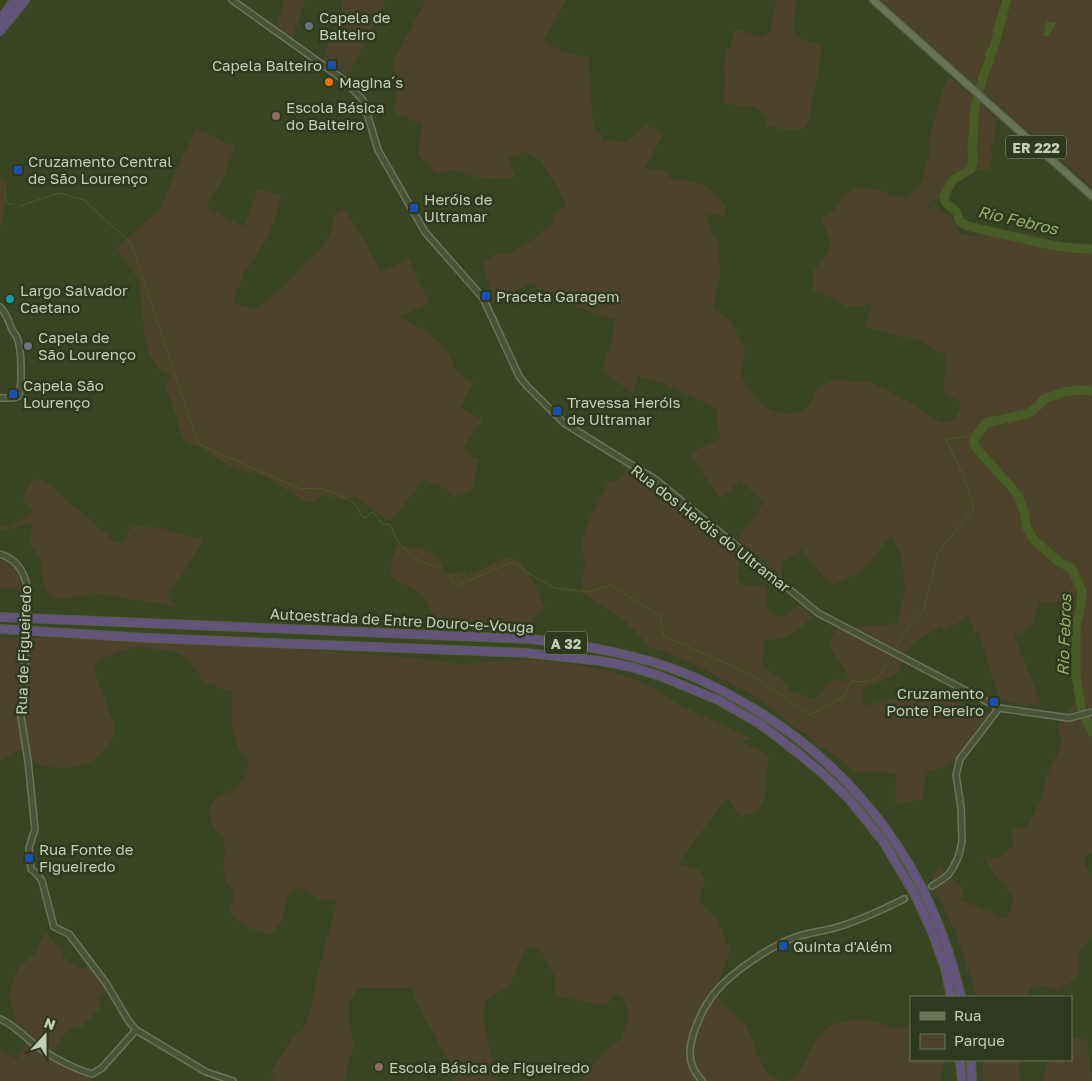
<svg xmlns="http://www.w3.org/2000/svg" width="1092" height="1081" viewBox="0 0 1092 1081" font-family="'Golos Text',sans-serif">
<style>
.green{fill:#4b432a}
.water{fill:#495c28}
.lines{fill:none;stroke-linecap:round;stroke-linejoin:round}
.stream{stroke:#495c28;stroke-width:1}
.river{stroke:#495c28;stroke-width:9}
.minor-tunnel{stroke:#4e5939;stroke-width:5;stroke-dasharray:5 2.5;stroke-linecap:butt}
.minor-casing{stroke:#6a7459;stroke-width:8}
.major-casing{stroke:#566045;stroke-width:9}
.highway-casing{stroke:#545e43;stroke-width:10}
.minor{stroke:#4a5338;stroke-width:5}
.major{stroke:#6a7356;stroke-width:6}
.highway{stroke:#62547a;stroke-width:8}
.minor-bridge-casing{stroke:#6a7459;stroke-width:8;stroke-linecap:butt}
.minor-bridge{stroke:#4a5338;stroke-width:5}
.worship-dot{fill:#6b7280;stroke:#2f391d;stroke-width:2}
.transit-dot{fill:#1a4fb4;stroke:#2f391d;stroke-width:2}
.food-dot{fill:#e8710a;stroke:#2f391d;stroke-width:2}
.education-dot{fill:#8d6e63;stroke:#2f391d;stroke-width:2}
.culture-dot{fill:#0f9aa8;stroke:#2f391d;stroke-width:2}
.labels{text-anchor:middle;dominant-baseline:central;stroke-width:5;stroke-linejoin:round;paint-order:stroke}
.shield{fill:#2f391d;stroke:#97a187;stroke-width:1}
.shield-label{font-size:14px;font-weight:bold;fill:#c4cdb5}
.poi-label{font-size:15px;fill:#c4cdb5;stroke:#2f391d;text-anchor:start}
.street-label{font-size:15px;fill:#c4cdb5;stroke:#2f391d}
.water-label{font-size:16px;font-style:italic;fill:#99af6b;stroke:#2f391d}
</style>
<rect width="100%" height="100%" fill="#394423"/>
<g class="green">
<path d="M284,0H306L291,40L276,28Z"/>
<path d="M344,0H386L349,75L324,60Z"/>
<path d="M425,0H567L543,40L563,52L589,57L593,127L602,136L603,140L627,142L646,125L664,134L644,168L669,171L668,177L707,186L726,206L725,216L707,214L713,237L718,239L720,274L713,309C718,311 722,313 726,317C732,322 746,347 745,354C745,363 738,367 742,377C744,382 759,401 763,405C774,414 796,417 807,408C812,403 814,394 817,387L837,379L856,382L867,381L890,391L900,398L914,405L932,418L943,423L952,421L961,408L958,400L948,396L944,392C944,379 946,368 945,355L933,349L922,341L908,337L897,336L864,326L872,307L870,304L847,307L838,303L834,299L811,290L814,279L812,278L814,270L828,253L832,243L825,228L822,218C825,216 830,214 832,212C839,205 841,196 850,191C869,181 889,198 908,198L923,180L924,171L930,153L928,142L943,89L948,75L997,119L996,128L991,149L992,158L988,170C967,167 953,177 944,197L929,202L926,209L935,207L951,217L961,234L971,236L993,230H1005L1034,235L1052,241L1073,244H1092V853H1089L1084,862L1092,877V936L1078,953C1083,977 1077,978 1058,991L1036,984L1035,985L1031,986L1027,997H977L954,928L937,894L932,880L938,867L964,889L961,900L1007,919L1014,897L994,874L982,855L996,859L1012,847L1014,841L1011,832L1017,828L1020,829L1028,826L1035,811L1039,805L1042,797L1045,780L1053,761L1058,754L1062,739C1049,719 1071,716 1075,699C1077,692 1076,683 1075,676C1074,672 1072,668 1071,665C1070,657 1071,648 1071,641C1071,628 1071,615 1070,601L1043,603L1039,601L1031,629L1014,635L1041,702L1026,706L1000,700L978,632L975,634L968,616L944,632L940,627L913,643L902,658L899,673L863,689L862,706L920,693C929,693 934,697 943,700C956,704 986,704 992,719L958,760L947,766L927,772L923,799L895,804L896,774L864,771L856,772L823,747L820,749L809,735L797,729L758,698L694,664L664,651L649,648L640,636L624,620L581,592L585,563L583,553V537L586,527L608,483L621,478L628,467C655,483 678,503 703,522C713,530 733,541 738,552C742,560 737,567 737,574C737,578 740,582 742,585L749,586L764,585C765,588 766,590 767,593C768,603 763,603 770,614L782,617L788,614L799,603L813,615L804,625L786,637L764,641L765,650L761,663L769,671L780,678L791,691L813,699L818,697L827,684L835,679L846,681L848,673C841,663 826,650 832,637C833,633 837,629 840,627L887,625L897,623L905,589L904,581L903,563L900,554L893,538L886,540L877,554L858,574L832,585L806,557L801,549L781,563V576L738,540L764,502L740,481L722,497L720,496L719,497L691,457L698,449L719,439L720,433L716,422L718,411L716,408L661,383L639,376L632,393L602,371L610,346L616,320C587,310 556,302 531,283L493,302L491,288L483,264L493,255L508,254L534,239L541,232L551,225L554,218L553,215L566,205L557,186L540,160L525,152L508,158L515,177L491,179L474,177L453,170L436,174L418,154L422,124L393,113L396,99V91L393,61L425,2Z"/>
<path d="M776,0H797L793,27L795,34L799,38L823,46L808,123L804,129H778L767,125L766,116L755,107L723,104L725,81L724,66L726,50L730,47L734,30L743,31L761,37L770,32Z"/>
<path d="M881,0H1092V187L986,94Z"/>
<path d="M196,129L209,134L235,147L222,182L206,207L244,227L258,189L281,195L277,214L270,232L254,260L244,272L233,303L255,310L285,285L307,261L324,246L330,233L335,213L344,209L358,229L381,272L409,259L429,303L399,317L425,330L447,349L457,373L473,382L460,408L483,420L467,442L464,448L468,454L479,459L474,481L471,492L454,497L445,488L424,480L391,521C377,516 366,505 355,496L344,500L323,495L312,503L302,500L268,478L254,473L239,471L211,455L203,449L184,441L177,425V417L167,392V383L170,374L159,369L150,356L145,342L140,288L139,281L117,248L160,209L186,149L194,136Z"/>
<path d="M0,179L7,182L4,213L0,228Z"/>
<path d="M40,479L53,486L67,502L78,509L116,543L123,542L127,533L132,526L161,528L203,540L193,558L167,598L176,606L96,594L97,592C82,595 66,602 51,598L45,588L42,576L41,558L30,545L32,523L10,529L0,530V524L9,527L13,525L34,511L23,500L25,492L31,482Z"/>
<path d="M397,545L419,548L437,555L445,573L456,574L463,571L467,576C476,572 501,558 510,558C527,559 539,594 545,607L534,617L532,624L434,620C429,604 422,593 408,586C400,582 396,582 391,575L392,558Z"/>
<path d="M0,559C16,565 20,574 22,590L0,588Z"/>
<path d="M0,638H62L241,645L430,659L442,662L461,664L529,659L579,665L604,670L625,676L645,683L678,704L752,739L741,742L757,749L769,757L766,774V795L757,812L741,817L727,798L678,863L700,871L705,881L700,898L701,904L718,920L730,951L715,992L727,1007L746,1025L753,1042L759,1058L768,1075L783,1081H582L584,1075L605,1051L621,1039L628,1019L627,1008L622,996L615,994L608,1004L596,1005L587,1002L559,997L554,992L555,983L554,975L543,954L538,950L529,947C518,959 518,972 510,984C504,993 494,992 488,999C477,1013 494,1064 498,1081H455L452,1068L416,1002L412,988H359L349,1004V1018L354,1048L349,1061L344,1081H273L274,1080L271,1073L294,1035L303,1030L312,1006L316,980L337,901L318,899L303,890L297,887L289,894L281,923L270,935L246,927L232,917L230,908L234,896L232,889L226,882L223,869L225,846L223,837L214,828L210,818L209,809L217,797L234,790L245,777L249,768L247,759L240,751L235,739L232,724V692L203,682L197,671L181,654L141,646L119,652L98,661L94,670L108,709L116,728C114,733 112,741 109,745C105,750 97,758 92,761C76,770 47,770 32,761C28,759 25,754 21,750L15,751L0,761Z"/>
<path d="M45,932L63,952L62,955L75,966L81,968L90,965L108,989L98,998L102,1006L79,1029L71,1027L48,1056L85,1069L91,1074L92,1081H0V1048L10,1055L17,1059L30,1036L17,1023L8,995L16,973L20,966L35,954Z"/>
<path d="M863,1019L876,1022L895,1029L909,1025L911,1023V1060H945L940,1081H790L800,1071L817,1038L829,1026L847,1021Z"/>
<path d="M1071,1036L1088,1041C1088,1055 1092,1068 1092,1081H1042L1050,1060H1071Z"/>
<path d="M983,1060H1021L1019,1070L1020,1081H983Z"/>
</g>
<path class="water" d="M1047,22H1054L1056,23L1049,36H1044L1045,26Z"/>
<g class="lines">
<g class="stream">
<path d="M4,188L7,203L14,205"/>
<path d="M20,206L59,193L84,200L131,243L198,444L301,489L320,488L345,497L357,506L361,515L364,518L368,516L369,514L372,512L377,516L381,523L390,525C393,529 394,533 395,537C400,546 413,558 423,562C428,565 433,564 438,567"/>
<path d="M448,574L456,586L513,562L532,575L555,588L588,592L611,585L660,616L664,636L752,675L810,715L843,697L851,681L864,682L878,678L892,656"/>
<path d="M895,650L910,623L924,610L938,553L974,508L963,475L946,440L977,434"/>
</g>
<g class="river">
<path d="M979,91L985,71L990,60V54L994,48L1000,23L1007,0"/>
<path d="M977,99L974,114V125L972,147L973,162L971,169L953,180L947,190L944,197L946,203L957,212L960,222L971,227C1010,235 1053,249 1092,249"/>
<path d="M1092,391L1080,390L1064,392L1044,399L1038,406L1027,414L986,423L977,434L974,442L976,448L1013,489L1018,496L1024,511L1027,528L1034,540L1059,562L1071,568L1082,591L1080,611L1076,626V677L1082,710L1092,732"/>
</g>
<path class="minor-tunnel" d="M904,899L932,886"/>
<defs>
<g id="minor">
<path d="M232,0L344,80L363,100L378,150L425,232L483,298L519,376L527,386L564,423L656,480L818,613L999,708L1069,718L1092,712"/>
<path d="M0,307C6,312 8,320 11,327C12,331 15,334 17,337C22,350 22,383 19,396L13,398H0"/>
<path d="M0,554C19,560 27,576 28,596"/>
<path d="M26,644L25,676L21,717L28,761L35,829L29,848L31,869L38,875L42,881L54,927L69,934L106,983L128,1020L136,1030L206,1072L233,1081"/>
<path d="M932,886L943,879L949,874L954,866L959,855L962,841L961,807L956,775L960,759L999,708"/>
<path d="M0,1019C15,1025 25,1038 38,1047C55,1059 72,1068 92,1074L102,1068L136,1030"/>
<path d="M702,1081C698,1076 694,1071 692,1065C687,1052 692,1036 697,1024C702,1011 709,999 718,989C734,971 771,946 793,938C809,932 826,931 841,926C863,919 884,909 904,899"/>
</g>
<path id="major" d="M873,0L1092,196"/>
<g id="highway">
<path d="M0,19L15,0"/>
<path d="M0,31L25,0"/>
<path d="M0,617L530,639C584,645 638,654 689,675C706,682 723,691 739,700C856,766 931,867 961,997"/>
<path d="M0,629L148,638L526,653L601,661L631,667L660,676L718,700L760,724L798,753L823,774L849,799L883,841L915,895L932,932L945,968L951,997"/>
<path d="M960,1060L962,1081"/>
<path d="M971,1060L972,1081"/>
</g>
</defs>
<use href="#minor" class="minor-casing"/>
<use href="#major" class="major-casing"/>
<use href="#highway" class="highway-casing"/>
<use href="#minor" class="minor"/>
<use href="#major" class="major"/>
<use href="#highway" class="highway"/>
<defs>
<path id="minor-bridge" d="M26,644L28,596"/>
</defs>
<use href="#minor-bridge" class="minor-bridge-casing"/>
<use href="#minor-bridge" class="minor-bridge"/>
</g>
<g class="worship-dot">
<circle cx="309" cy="26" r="5"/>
<circle cx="28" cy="346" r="5"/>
</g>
<g class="transit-dot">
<rect x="327" y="60" width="10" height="10" rx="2.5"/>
<rect x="13" y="165" width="10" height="10" rx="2.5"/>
<rect x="409" y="203" width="10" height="10" rx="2.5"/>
<rect x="481" y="291" width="10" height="10" rx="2.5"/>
<rect x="8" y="389" width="10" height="10" rx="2.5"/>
<rect x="552" y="406" width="10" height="10" rx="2.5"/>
<rect x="989" y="697" width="10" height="10" rx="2.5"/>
<rect x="24" y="853" width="10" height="10" rx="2.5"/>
<rect x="778" y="941" width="10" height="10" rx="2.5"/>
</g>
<circle class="food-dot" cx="329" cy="82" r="5"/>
<g class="education-dot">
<circle cx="276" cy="116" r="5"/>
<circle cx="379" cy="1067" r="5"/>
</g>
<circle class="culture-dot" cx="10" cy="299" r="5"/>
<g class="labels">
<g class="shield">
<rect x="1006" y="135.5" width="60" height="23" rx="4"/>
<rect x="545" y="631.5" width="42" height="23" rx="4"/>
</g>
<g class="shield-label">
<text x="1036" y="147">ER 222</text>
<text x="566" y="643">A 32</text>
</g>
<g class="poi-label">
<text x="319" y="17">Capela de<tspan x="319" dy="17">Balteiro</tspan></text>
<text x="322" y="65" text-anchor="end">Capela Balteiro</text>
<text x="339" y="82">Magina´s</text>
<text x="286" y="107">Escola Básica<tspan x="286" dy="17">do Balteiro</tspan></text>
<text x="28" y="161">Cruzamento Central<tspan x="28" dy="17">de São Lourenço</tspan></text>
<text x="424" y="199">Heróis de<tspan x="424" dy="17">Ultramar</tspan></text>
<text x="20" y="290">Largo Salvador<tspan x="20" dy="17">Caetano</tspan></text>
<text x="496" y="296">Praceta Garagem</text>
<text x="38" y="337">Capela de<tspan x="38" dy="17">São Lourenço</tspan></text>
<text x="23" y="385">Capela São<tspan x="23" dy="17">Lourenço</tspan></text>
<text x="567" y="402">Travessa Heróis<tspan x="567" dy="17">de Ultramar</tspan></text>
<text x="984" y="693" text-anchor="end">Cruzamento<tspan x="984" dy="17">Ponte Pereiro</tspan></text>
<text x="39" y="849">Rua Fonte de<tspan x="39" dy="17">Figueiredo</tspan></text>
<text x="793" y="946">Quinta d'Além</text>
<text x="389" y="1067">Escola Básica de Figueiredo</text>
</g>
<g class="street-label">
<text transform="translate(711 528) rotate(38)">Rua dos Heróis do Ultramar</text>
<text transform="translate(402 620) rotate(3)">Autoestrada de Entre Douro-e-Vouga</text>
<text transform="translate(23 650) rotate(-88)">Rua de Figueiredo</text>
</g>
<g class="water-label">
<text transform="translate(1018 220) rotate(13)">Rio Febros</text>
<text transform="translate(1064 635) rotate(-88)">Rio Febros</text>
</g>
</g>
<rect x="910" y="996" width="162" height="65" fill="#2f391d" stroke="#6b745a"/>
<rect x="920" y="1012" width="25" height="8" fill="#6a7356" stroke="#6b745a"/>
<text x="954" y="1021" font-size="15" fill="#c4cdb5">Rua</text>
<rect x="920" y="1034" width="25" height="15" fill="#4b432a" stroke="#6b745a"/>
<text x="954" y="1046" font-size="15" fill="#c4cdb5">Parque</text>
<g transform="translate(45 1036) rotate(21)" stroke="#2f391d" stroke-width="4" paint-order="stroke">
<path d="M0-4L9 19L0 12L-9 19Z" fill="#c4cdb5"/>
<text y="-8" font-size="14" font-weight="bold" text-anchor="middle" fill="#c4cdb5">N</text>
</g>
</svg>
